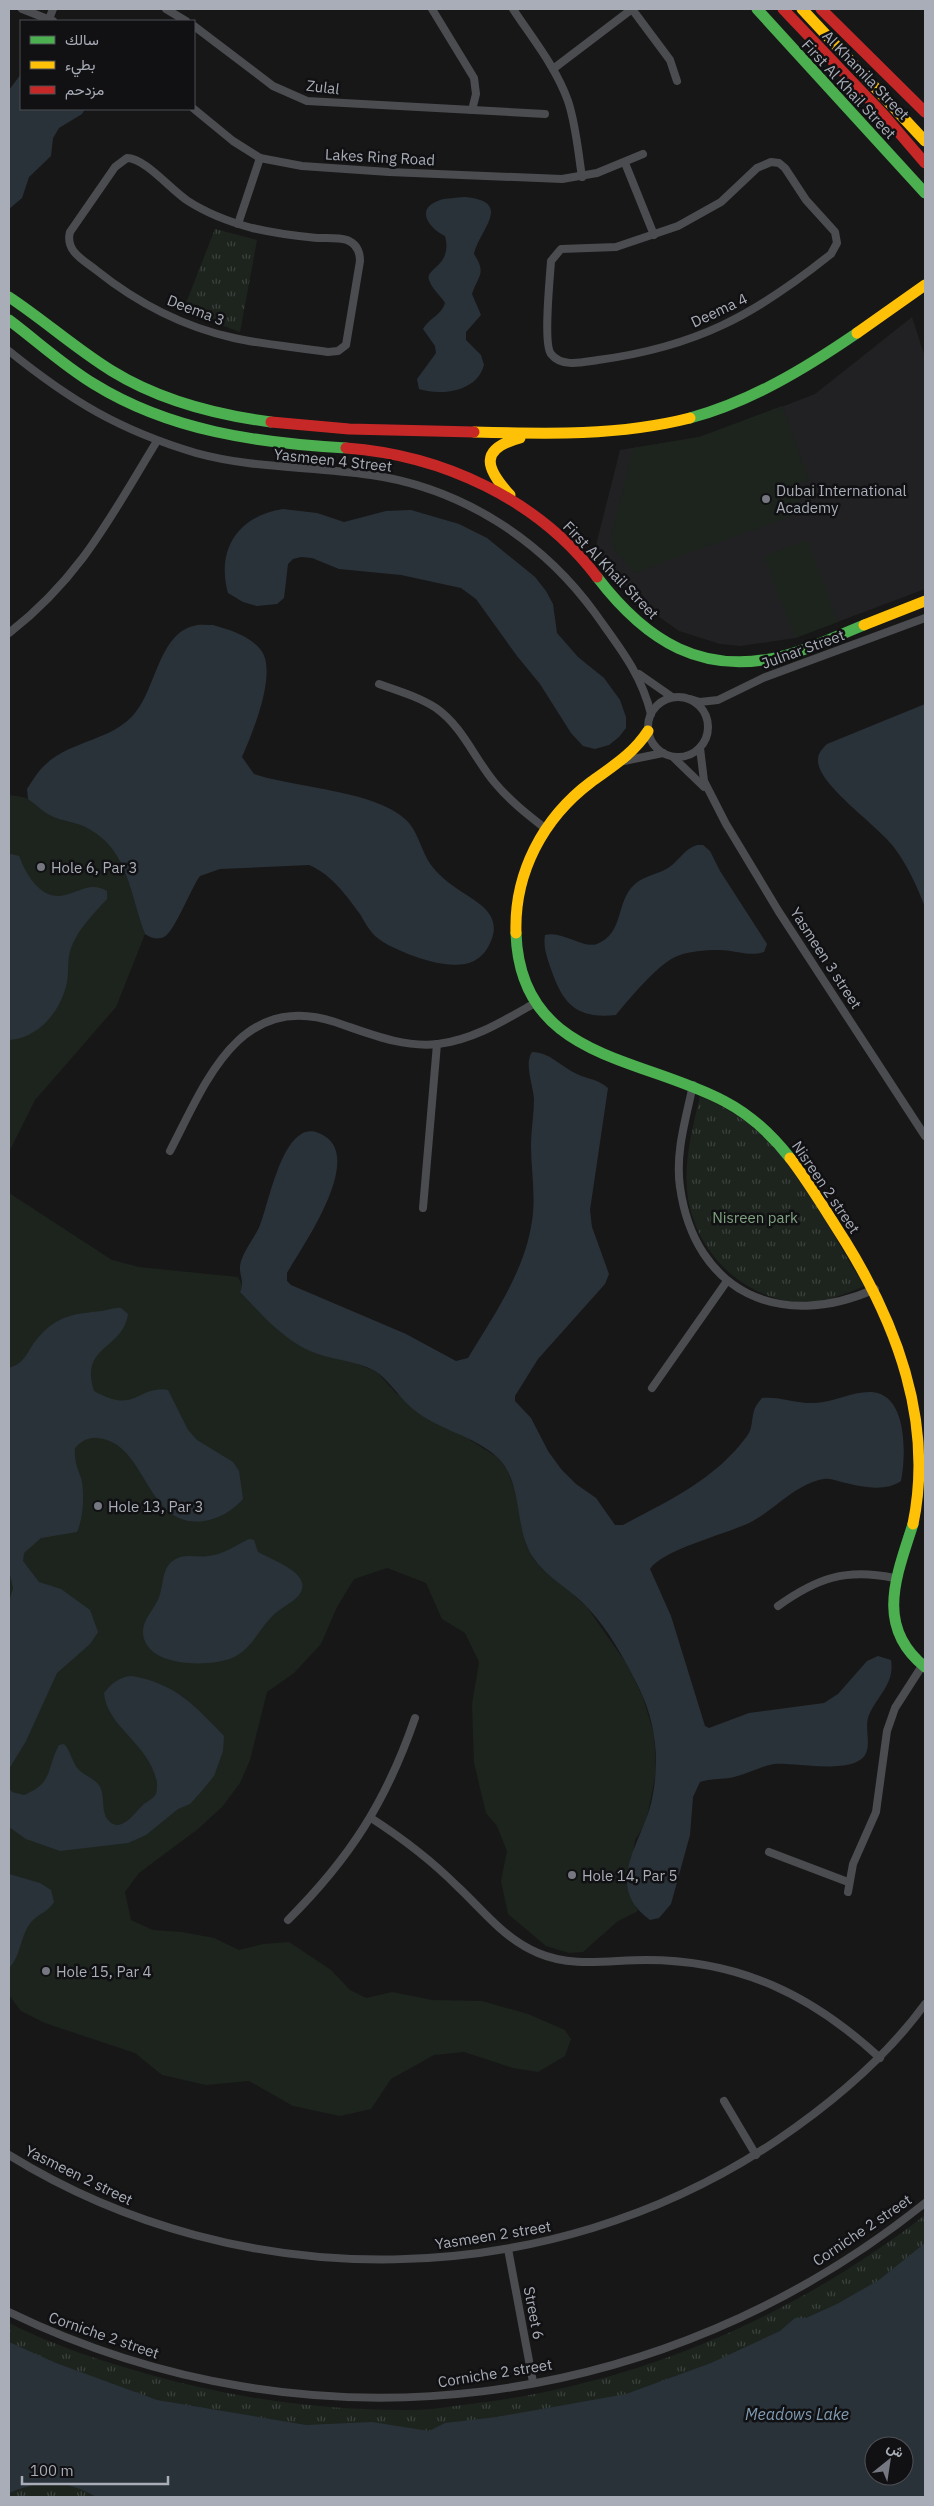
<svg xmlns="http://www.w3.org/2000/svg" width="934" height="2506" viewBox="0 0 934 2506" font-family="'IBM Plex Sans',Vazirmatn,sans-serif">
<style>
.built{fill:#212123}
.green{fill:#1d241e}
.park{fill:url(#park-tufts);fill-rule:evenodd}
.water{fill:#2a3239;fill-rule:evenodd}
.lines{fill:none;stroke-linecap:round;stroke-linejoin:round}
.street{stroke:#4b4c50;stroke-width:8}
.fast{stroke:#4caf50;stroke-width:11}
.slow{stroke:#ffc107;stroke-width:11}
.jam{stroke:#c62828;stroke-width:11}
.poi-dot{fill:#757880;stroke:#111113;stroke-width:2}
.labels{text-anchor:middle;dominant-baseline:central;stroke-width:5;stroke-linejoin:round;paint-order:stroke}
.street-label{font-size:15px;fill:#a8adb8;stroke:#111113}
.poi-label{font-size:15px;fill:#a8adb8;stroke:#111113;text-anchor:start}
.park-label{font-size:15px;fill:#7fa381;stroke:#111113}
.water-label{font-size:16px;font-style:italic;fill:#7f9bb3;stroke:#111113}
</style>
<defs>
<pattern id="park-tufts" width="24" height="20" patternUnits="userSpaceOnUse" patternTransform="scale(1.25)"><rect width="24" height="20" fill="#1d241e"/><path d="M3 7l-1-3M5 7V3M7 7l1-3M15 17l-1-3M17 17v-4M19 17l1-3" fill="none" stroke="#3b413d"/></pattern>
</defs>
<rect width="100%" height="100%" fill="#171717"/>
<path class="built" d="M912,317L925,357V589L795,638L741,646L720,644L679,631L642,605L595,549L620,450L699,437L735,425L815,394Z"/>
<g class="green">
<path d="M782,406L809,480L794,486L803,512L634,573L615,550L611,539L633,448L699,437Z"/>
<path d="M807,540L838,622L795,638L764,556Z"/>
<path d="M9,795C15,796 22,796 28,799C38,803 45,814 56,818C67,822 79,823 89,829C129,850 130,896 145,934L116,1007L35,1100L9,1152Z"/>
<path d="M9,1193L112,1260L139,1267L238,1277L243,1287L240,1292L259,1312L286,1335L309,1350L353,1362L377,1372L396,1393L497,1457L507,1470L516,1493L526,1545L534,1560L587,1607L626,1663L643,1697L654,1734L656,1772L646,1823L635,1840L628,1891L638,1911L618,1921L583,1952L569,1953L546,1946L508,1914L501,1881L507,1851L497,1826L486,1813L474,1763L472,1704L479,1662L465,1633L442,1619L426,1583L387,1568L354,1579L337,1607L321,1644L294,1673L267,1692L250,1760L240,1783L222,1807L198,1829L139,1873L125,1892L131,1920L153,1930L182,1932L214,1938L239,1950L263,1944L289,1942L331,1970L350,1990L366,1998L392,1992L432,2000L482,2001L528,2014L565,2030L571,2039L565,2056L538,2072L513,2068L464,2052L434,2055L391,2079L371,2109L340,2116L293,2106L249,2081L206,2085L162,2075L135,2053L45,2023L21,2011L9,1995Z"/>
</g>
<g class="park">
<path d="M215,229L257,240L240,332L183,311Z"/>
<path d="M700,1096C715,1103 730,1110 743,1120C797,1158 830,1232 864,1286C840,1297 813,1306 787,1301C736,1291 696,1249 688,1198C683,1163 692,1130 700,1096Z"/>
<path d="M925,2215V2497H9V2323C54,2346 102,2361 151,2375C233,2398 317,2410 402,2410C424,2411 448,2407 470,2404C636,2385 794,2317 925,2215ZM874,2446H904V2476H874Z"/>
</g>
<g class="water">
<path d="M21,74V109H85L82,114L59,128L53,138L51,156L29,177L22,198L9,209V90Z"/>
<path d="M464,197C515,201 479,230 474,254C487,274 478,275 472,294L481,315L466,332V340L481,355L484,365C477,392 441,396 419,389L417,379L436,353L435,346L423,329C429,318 442,315 445,303C441,296 432,289 429,280C425,268 453,266 445,236C429,228 414,209 440,200C447,198 457,198 464,197Z"/>
<path d="M283,509L317,513L344,522L386,511L411,510L459,524L487,538L535,577L546,591L553,604L557,633L578,657L604,678L620,700L626,717V728L619,737L609,745L595,749L583,746L571,733L540,684L517,656L476,599L461,588L401,575L339,569L312,558L301,557L293,559L288,564L284,598L277,604L257,606L243,602L228,593C216,549 238,516 283,509Z"/>
<path d="M213,625C230,630 248,635 260,649C279,670 252,734 242,757L254,774C295,788 373,790 405,819C418,830 421,851 431,865C437,873 447,882 456,888C474,901 503,912 491,941C487,950 483,956 474,961C456,970 426,961 408,954C397,949 384,944 375,936C369,930 364,921 360,914C346,895 331,874 309,865L220,869L200,876C191,888 175,931 164,937C156,940 151,938 145,934C130,896 129,851 89,829C79,823 67,822 56,818C46,815 37,805 28,799L27,789C33,780 38,771 46,764C72,740 112,741 135,713C156,688 159,635 193,626C199,624 207,625 213,625Z"/>
<path d="M925,704V907C917,886 907,864 893,846C877,825 817,784 818,760C818,753 822,749 827,744Z"/>
<path d="M697,845H703L710,851L720,871L767,944L764,952C749,957 735,950 719,950C705,950 686,951 673,958C656,967 629,999 616,1015C576,1019 563,1004 551,969C547,957 543,947 545,935C562,930 583,949 597,944C623,933 616,907 631,888C641,876 656,875 668,868C680,860 683,850 697,845Z"/>
<path d="M11,854L19,856C25,872 38,896 58,896C77,895 89,880 107,891V899C94,913 78,929 71,948C67,959 69,971 67,982C61,1011 39,1038 9,1040V855Z"/>
<path d="M532,1052C550,1052 561,1067 577,1074C589,1080 596,1078 608,1088L590,1210L592,1227L609,1274L605,1284L538,1359L515,1396V1401L531,1418L548,1451L561,1469L576,1484L596,1498L615,1525H623C668,1501 716,1479 747,1436C753,1428 751,1421 754,1411C755,1406 759,1402 762,1398C779,1396 797,1404 815,1403C834,1402 853,1391 872,1392C908,1395 906,1456 901,1481C884,1493 858,1486 838,1481C834,1480 829,1478 824,1479C796,1483 774,1511 749,1523C726,1534 662,1550 650,1569L671,1616L705,1726L709,1728L749,1713L824,1703L838,1694L867,1661L878,1656L891,1660C895,1683 878,1695 869,1715C864,1727 871,1742 866,1753C856,1776 795,1762 774,1764C761,1766 748,1774 734,1777C723,1780 710,1778 700,1782L693,1797L690,1835L671,1904L659,1918L650,1920C601,1885 644,1841 652,1799C660,1762 656,1722 639,1688C625,1660 609,1630 587,1607C572,1591 547,1577 534,1559C513,1530 525,1484 497,1457C473,1435 438,1430 413,1409C401,1399 387,1378 375,1371C355,1360 331,1360 310,1351C283,1339 260,1313 240,1292C245,1282 239,1275 240,1266C242,1252 255,1238 260,1225C270,1202 285,1107 326,1137C362,1162 302,1247 287,1273V1281L291,1285L406,1334L456,1361L468,1358C495,1313 528,1267 533,1213C535,1191 531,1167 531,1145C531,1130 534,1114 534,1099C533,1084 524,1064 532,1052Z"/>
<path d="M121,1308L128,1314C123,1350 79,1345 94,1391C137,1415 135,1386 168,1390L188,1430L197,1440L233,1462L239,1471L243,1499C232,1511 220,1518 204,1521C145,1529 148,1443 98,1438C89,1437 81,1441 75,1448C74,1460 77,1467 81,1478C85,1493 83,1519 77,1532L41,1538L24,1553L23,1561L39,1582L61,1589L90,1610L98,1632L90,1644L57,1673L26,1741L9,1769V1602L13,1588L9,1570V1368C26,1363 27,1351 37,1339C57,1315 74,1314 102,1311C109,1310 115,1307 121,1308Z"/>
<path d="M249,1539L254,1540L258,1552C273,1561 322,1576 294,1600C289,1604 283,1607 278,1611C261,1624 254,1647 234,1657C211,1668 144,1668 143,1632C143,1618 157,1607 160,1594C164,1582 162,1568 174,1560C185,1553 196,1558 208,1556C223,1555 236,1545 249,1539Z"/>
<path d="M132,1676C176,1684 194,1705 224,1736L223,1751L214,1776L200,1793L190,1804L178,1809L146,1835L128,1843L60,1851L26,1839L9,1827V1788L12,1792L24,1795C54,1783 46,1769 59,1745L64,1744C71,1751 72,1763 79,1770C85,1776 96,1779 100,1787C105,1796 101,1812 108,1820C121,1835 135,1812 144,1804C148,1801 153,1799 156,1794C157,1791 157,1786 157,1783C151,1745 106,1726 104,1693C112,1683 119,1677 132,1676Z"/>
<path d="M9,1874L40,1883L51,1890L54,1902C48,1912 40,1913 33,1920C20,1933 22,1954 10,1967Z"/>
<path d="M925,2243V2497H96C65,2479 41,2480 9,2493V2342L56,2363L157,2400L306,2425L372,2422L429,2431L445,2423L496,2417L626,2394L711,2363L780,2331L795,2318H806L837,2304L879,2280ZM874,2446H904V2476H874Z"/>
</g>
<g class="lines">
<g class="street">
<path d="M22,9L53,21"/>
<path d="M166,9L186,21"/>
<path d="M432,9L474,78L476,94L472,110"/>
<path d="M513,9C532,38 556,67 568,101C576,125 578,151 582,177"/>
<path d="M632,9L670,60L677,81"/>
<path d="M49,19L53,9"/>
<path d="M194,26L273,86L307,101L545,114"/>
<path d="M553,69L632,9"/>
<path d="M194,109L233,141L260,158L302,166L389,172L562,179L597,173L643,154"/>
<path d="M127,158C145,158 171,190 188,201C208,214 230,222 252,228C273,233 295,236 317,238C326,238 338,237 347,240C357,244 360,252 360,261L346,345L338,351L328,352C297,347 265,345 234,338C184,327 136,302 96,270C83,260 65,251 70,232L115,167Z"/>
<path d="M771,162L779,163L785,168L806,200L835,232L837,243L831,254C755,315 696,347 598,360C583,362 562,368 551,354C543,344 550,277 551,261L561,249L616,247L678,226L721,202L757,168Z"/>
<path d="M625,163L654,235"/>
<path d="M238,224L260,158"/>
<path d="M9,351C71,401 119,430 196,453C254,469 312,466 371,475C461,488 541,539 595,613C619,647 641,673 651,714"/>
<path d="M9,633C81,577 111,516 157,441"/>
<path d="M639,674L672,697"/>
<path d="M379,684C399,691 419,697 436,708C463,727 474,758 495,783C510,801 528,815 546,829"/>
<circle cx="678" cy="727" r="30"/>
<path d="M690,699L700,702L718,700L763,678L925,618"/>
<path d="M700,748L704,781L726,824L779,912L925,1136"/>
<path d="M673,757L704,787"/>
<path d="M624,761L663,753"/>
<path d="M693,1085C686,1118 675,1153 680,1187C695,1293 781,1331 875,1289"/>
<path d="M170,1151C205,1084 239,990 335,1022C368,1033 402,1048 438,1044C473,1040 505,1020 535,1003"/>
<path d="M423,1208L437,1044"/>
<path d="M652,1388L727,1281"/>
<path d="M778,1606C817,1578 846,1568 894,1578"/>
<path d="M371,1818C402,1838 431,1860 457,1886C483,1910 504,1939 538,1953C573,1968 609,1960 646,1960C740,1960 812,1995 880,2058"/>
<path d="M769,1852L848,1882"/>
<path d="M848,1892L853,1864L876,1812L887,1731L895,1708L922,1666"/>
<path d="M288,1920C350,1858 386,1802 415,1718"/>
<path d="M724,2101L756,2155"/>
<path d="M9,2155C242,2299 548,2294 776,2141C832,2103 885,2059 925,2004"/>
<path d="M508,2249L533,2382"/>
<path d="M9,2312C312,2459 663,2413 925,2203"/>
</g>
<g class="fast">
<path d="M757,9L925,193"/>
<path d="M9,297C44,320 76,349 112,371C159,400 217,415 271,422"/>
<path d="M9,320C37,341 64,366 94,384C170,431 258,443 346,448"/>
<path d="M690,418C750,402 806,368 857,333"/>
<path d="M597,577C646,641 703,678 787,655C813,648 839,635 864,625"/>
<path d="M516,933C520,1059 639,1056 724,1101C751,1115 772,1135 790,1158"/>
<path d="M913,1524C897,1575 874,1626 925,1667"/>
</g>
<g class="slow">
<path d="M802,9L925,141"/>
<path d="M857,333L925,285"/>
<path d="M474,432C547,434 619,436 690,418"/>
<path d="M510,495C485,468 479,449 520,438"/>
<path d="M864,625L925,601"/>
<path d="M516,933C514,873 543,818 591,782C613,766 633,754 648,731"/>
<path d="M790,1158C810,1184 827,1213 845,1241C897,1325 934,1422 913,1524"/>
</g>
<g class="jam">
<path d="M783,9L883,114L925,163"/>
<path d="M821,9L925,112"/>
<path d="M271,422L349,429L474,432"/>
<path d="M346,448C442,455 538,499 597,577"/>
</g>
</g>
<g class="poi-dot">
<circle cx="766" cy="499" r="5"/>
<circle cx="41" cy="867" r="5"/>
<circle cx="98" cy="1506" r="5"/>
<circle cx="572" cy="1875" r="5"/>
<circle cx="46" cy="1971" r="5"/>
</g>
<g class="labels">
<g class="street-label">
<text transform="translate(866 75) rotate(46)">Al Khamila Street</text>
<text transform="translate(323 87) rotate(7)">Zulal</text>
<text transform="translate(849 89) rotate(47)">First Al Khail Street</text>
<text transform="translate(380 157) rotate(3)">Lakes Ring Road</text>
<text transform="translate(196 310) rotate(21)">Deema 3</text>
<text transform="translate(719 310) rotate(-25)">Deema 4</text>
<text transform="translate(333 460) rotate(6)">Yasmeen 4 Street</text>
<text transform="translate(611 570) rotate(46)">First Al Khail Street</text>
<text transform="translate(803 649) rotate(-20)">Julnar Street</text>
<text transform="translate(826 958) rotate(57)">Yasmeen 3 street</text>
<text transform="translate(826 1187) rotate(56)">Nisreen 2 street</text>
<text transform="translate(79 2175) rotate(26)">Yasmeen 2 street</text>
<text transform="translate(862 2230) rotate(-34)">Corniche 2 street</text>
<text transform="translate(493 2235) rotate(-9)">Yasmeen 2 street</text>
<text transform="translate(534 2313) rotate(79)">Street 6</text>
<text transform="translate(104 2335) rotate(19)">Corniche 2 street</text>
<text transform="translate(495 2373) rotate(-9)">Corniche 2 street</text>
</g>
<g class="poi-label">
<text x="776" y="490">Dubai International<tspan x="776" dy="17">Academy</tspan></text>
<text x="51" y="867">Hole 6, Par 3</text>
<text x="108" y="1506">Hole 13, Par 3</text>
<text x="582" y="1875">Hole 14, Par 5</text>
<text x="56" y="1971">Hole 15, Par 4</text>
</g>
<g class="park-label">
<text x="755" y="1217">Nisreen park</text>
</g>
<g class="water-label">
<text x="797" y="2414">Meadows Lake</text>
</g>
</g>
<rect width="934" height="2506" fill="none" stroke="#a8adb8" stroke-width="20"/>
<rect x="20" y="20" width="175" height="90" fill="#111113" stroke="#4d4f55"/>
<rect x="30" y="36" width="25" height="8" fill="#4caf50" stroke="#4d4f55"/>
<text x="65" y="45" font-size="15" fill="#a8adb8">سالك</text>
<rect x="30" y="61" width="25" height="8" fill="#ffc107" stroke="#4d4f55"/>
<text x="65" y="70" font-size="15" fill="#a8adb8">بطيء</text>
<rect x="30" y="86" width="25" height="8" fill="#c62828" stroke="#4d4f55"/>
<text x="65" y="95" font-size="15" fill="#a8adb8">مزدحم</text>
<g transform="translate(889 2461) rotate(30)"><circle r="24" fill="#111113" stroke="#4d4f55"/>
<path d="M0-4L9 19L0 12L-9 19Z" fill="#757880"/>
<text y="-8" font-size="14" font-weight="bold" text-anchor="middle" fill="#a8adb8">ش</text>
</g>
<path d="M22 2476v8h146v-8" fill="none" stroke="#a8adb8" stroke-width="2.5"/>
<text x="30" y="2476" font-size="15" fill="#a8adb8" stroke="#111113" stroke-width="4" paint-order="stroke">100 m</text>
</svg>
